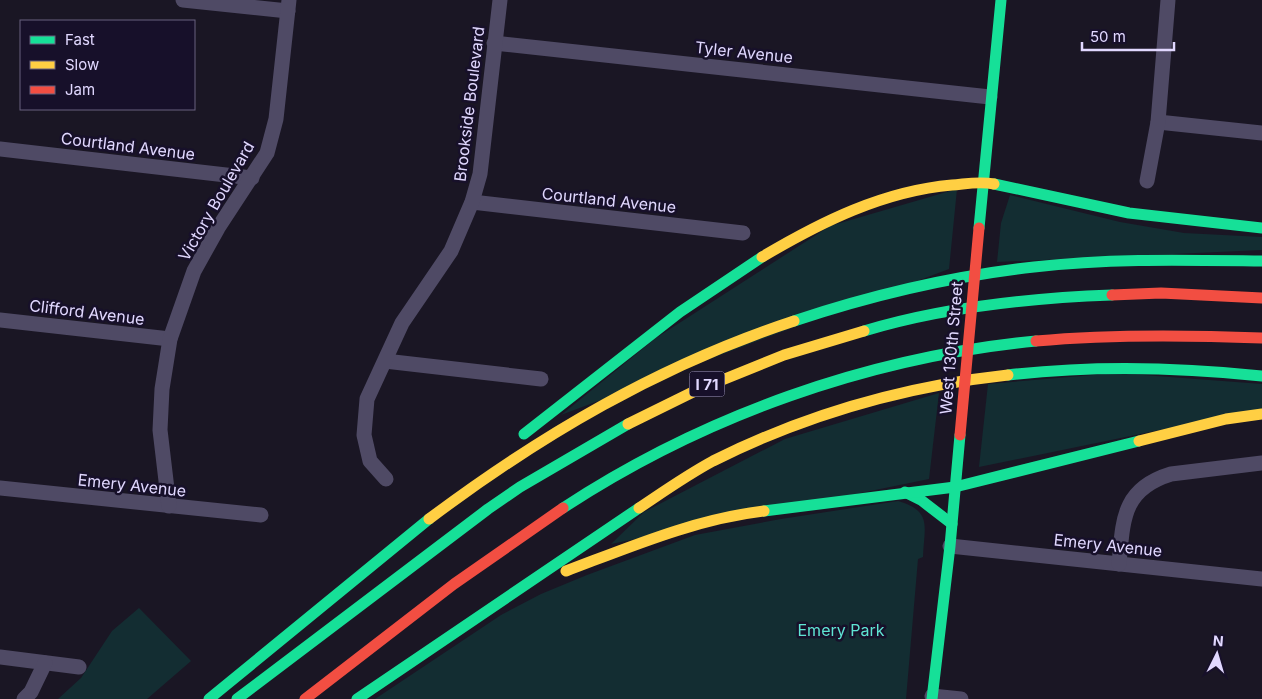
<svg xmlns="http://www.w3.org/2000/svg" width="1262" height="699" viewBox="0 0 1262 699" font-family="Inter,sans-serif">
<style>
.green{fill:#132d32}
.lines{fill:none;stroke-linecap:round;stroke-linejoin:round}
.street{stroke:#4f4a65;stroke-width:15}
.fast{stroke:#16e098;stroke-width:11}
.slow{stroke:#ffcf43;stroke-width:11}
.jam{stroke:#f24e42;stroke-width:11}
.jam-bridge{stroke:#f24e42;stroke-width:11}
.labels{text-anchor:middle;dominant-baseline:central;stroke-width:5;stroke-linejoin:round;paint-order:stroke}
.shield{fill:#17102a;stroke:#a49cbf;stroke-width:1}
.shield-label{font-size:15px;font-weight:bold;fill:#e1d8ff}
.street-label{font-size:16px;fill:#e1d8ff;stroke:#17102a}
.park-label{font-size:16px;fill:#5fe4d3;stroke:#17102a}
</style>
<rect width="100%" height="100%" fill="#1a1624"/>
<g class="green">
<path d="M957,189L949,269L561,415L656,338L830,226Z"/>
<path d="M1010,195L1120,222L1184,233L1262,237V250L997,262L1001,223Z"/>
<path d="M1117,373L1262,384V409L979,467L988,384Z"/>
<path d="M939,393L929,479L611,544L644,512L785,439Z"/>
<path d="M898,501C933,511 924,527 923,557L918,559L906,699H375L501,615L541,594L587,575L695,535L781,519Z"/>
<path d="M139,608L191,661L147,699H58L81,678L112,631Z"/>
</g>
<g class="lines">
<g class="street">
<path d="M183,0L288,11"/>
<path d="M494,43L990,97"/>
<path d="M1158,122L1262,133"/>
<path d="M0,149L252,178"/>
<path d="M1147,181L1158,122L1168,0"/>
<path d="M472,202L743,233"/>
<path d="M0,320L170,339"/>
<path d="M385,361L541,379"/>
<path d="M386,479L370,461L364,435L367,399L402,323L451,251L472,202L480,174L500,0"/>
<path d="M0,488L261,515"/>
<path d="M169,506L160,430L162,389L170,339L194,271L218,228L267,153L276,119L289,0"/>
<path d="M950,546L1262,579"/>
<path d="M1119,564C1123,520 1122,489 1171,474L1262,463"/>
<path d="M0,657L79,667"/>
<path d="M932,696L961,699"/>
<path d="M24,699L31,692L45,663"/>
</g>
<g class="fast">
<path d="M994,184L1129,213L1262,228"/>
<path d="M979,228L1001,0"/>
<path d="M794,321C872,295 953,276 1034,267C1110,258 1186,260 1262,261"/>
<path d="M864,331C943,307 1030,298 1112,295"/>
<path d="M1008,375C1094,365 1177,367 1262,376"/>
<path d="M524,434L680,312L762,257"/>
<path d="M905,492L921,500L952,524"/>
<path d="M563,508C703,416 869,357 1036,341"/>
<path d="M764,511L955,487L1139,441"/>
<path d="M209,699L429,519"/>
<path d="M237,699L488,509L520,487L628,424"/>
<path d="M357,699L639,508"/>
<path d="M932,699L950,546L960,435"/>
</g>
<g class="slow">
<path d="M762,257C821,222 883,191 952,185C966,184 979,181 994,184"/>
<path d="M628,424L695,391L784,355L864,331"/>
<path d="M1139,441L1226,419L1262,414"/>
<path d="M639,508C663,492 687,475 713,461C805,415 907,386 1008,375"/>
<path d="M429,519C541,435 660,365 794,321"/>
<path d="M566,571C630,547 695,519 764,511"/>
</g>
<g class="jam">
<path d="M1112,295L1161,293L1262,298"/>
<path d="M1036,341C1112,334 1186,335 1262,338"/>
<path d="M305,699L454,584L563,508"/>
</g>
<path class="jam-bridge" d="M960,435L979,228"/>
</g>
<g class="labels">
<rect class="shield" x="689.5" y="371.5" width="35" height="25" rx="4"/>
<g class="shield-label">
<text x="707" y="384">I 71</text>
</g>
<g class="street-label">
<text transform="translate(744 52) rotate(6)">Tyler Avenue</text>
<text transform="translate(469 104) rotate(-83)">Brookside Boulevard</text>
<text transform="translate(128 146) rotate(7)">Courtland Avenue</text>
<text transform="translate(609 200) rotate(6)">Courtland Avenue</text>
<text transform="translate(216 201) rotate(-60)">Victory Boulevard</text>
<text transform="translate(87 312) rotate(7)">Clifford Avenue</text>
<text transform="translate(951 348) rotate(-85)">West 130th Street</text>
<text transform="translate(132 485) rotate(6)">Emery Avenue</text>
<text transform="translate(1108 545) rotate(6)">Emery Avenue</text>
</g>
<g class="park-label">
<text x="841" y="630">Emery Park</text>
</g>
</g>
<rect x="20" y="20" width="175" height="90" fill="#17102a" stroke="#68607f"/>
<rect x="30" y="36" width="25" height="8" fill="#16e098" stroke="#68607f"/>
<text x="65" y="45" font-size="15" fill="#e1d8ff">Fast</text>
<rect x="30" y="61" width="25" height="8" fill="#ffcf43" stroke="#68607f"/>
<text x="65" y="70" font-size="15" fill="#e1d8ff">Slow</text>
<rect x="30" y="86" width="25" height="8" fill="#f24e42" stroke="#68607f"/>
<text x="65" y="95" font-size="15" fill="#e1d8ff">Jam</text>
<g transform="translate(1217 654) rotate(5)" stroke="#17102a" stroke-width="4" paint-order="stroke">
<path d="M0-4L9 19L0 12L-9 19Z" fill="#e1d8ff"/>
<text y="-8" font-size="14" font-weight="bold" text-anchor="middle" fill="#e1d8ff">N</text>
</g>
<path d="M1082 42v8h92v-8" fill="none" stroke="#e1d8ff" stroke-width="2.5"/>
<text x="1090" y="42" font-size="15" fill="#e1d8ff" stroke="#17102a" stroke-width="4" paint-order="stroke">50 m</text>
</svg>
